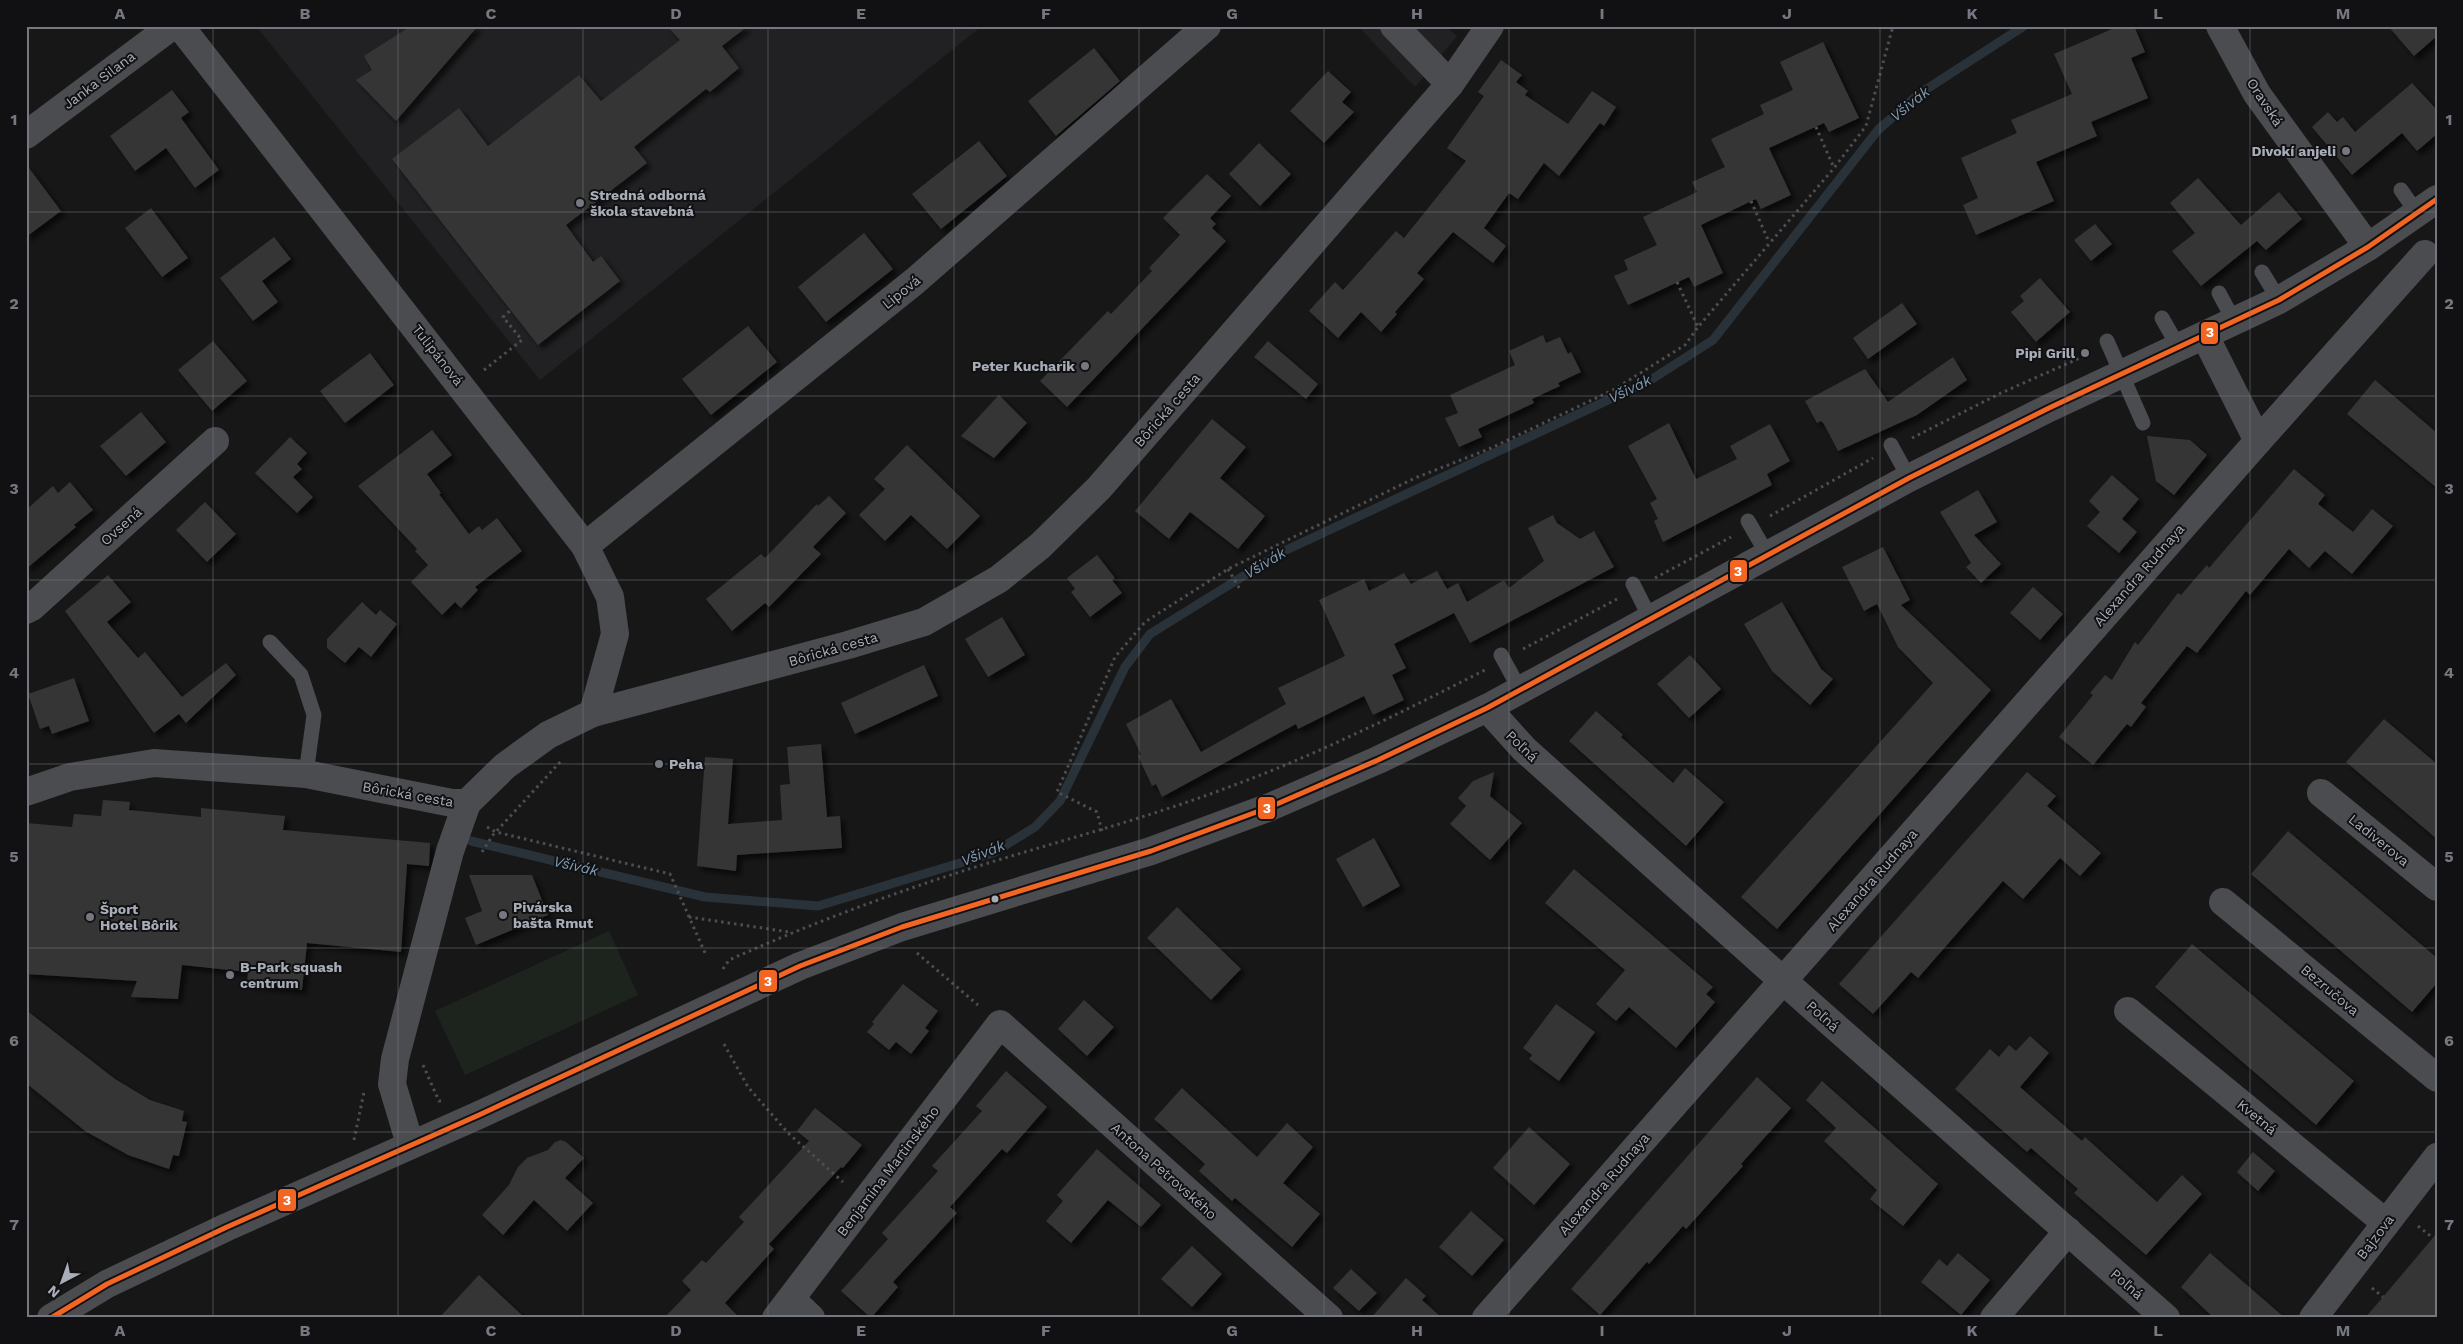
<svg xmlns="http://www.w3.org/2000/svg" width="2463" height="1344" viewBox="0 0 2463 1344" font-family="'Work Sans',sans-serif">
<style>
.built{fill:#212123}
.green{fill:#1d241e}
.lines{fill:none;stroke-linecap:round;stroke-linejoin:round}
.stream{stroke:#2a3239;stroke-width:9}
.building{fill:#353536;filter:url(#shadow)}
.path{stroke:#4d4e52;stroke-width:3;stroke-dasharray:2.5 4;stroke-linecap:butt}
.lane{stroke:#4b4c50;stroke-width:15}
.street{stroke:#4b4c50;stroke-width:28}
.bus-1-casing{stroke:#111113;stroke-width:9}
.bus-1{stroke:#f26522;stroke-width:5}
.grid{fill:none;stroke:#757880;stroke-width:1;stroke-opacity:0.55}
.poi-dot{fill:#757880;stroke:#111113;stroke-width:2}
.bus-dot{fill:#a8adb8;stroke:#111113;stroke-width:2}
.labels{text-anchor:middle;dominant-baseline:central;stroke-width:4;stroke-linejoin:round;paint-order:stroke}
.street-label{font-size:14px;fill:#a8adb8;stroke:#111113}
.poi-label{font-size:14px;font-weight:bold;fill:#a8adb8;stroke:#111113;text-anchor:start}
.water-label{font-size:15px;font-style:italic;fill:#7f9bb3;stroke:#111113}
.line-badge{stroke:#111113;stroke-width:2}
.badge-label{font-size:14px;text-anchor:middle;font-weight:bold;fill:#fff}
.neatline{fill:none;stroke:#757880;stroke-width:2}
.grid-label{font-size:16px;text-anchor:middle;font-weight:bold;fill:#757880}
</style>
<defs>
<filter id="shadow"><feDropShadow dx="4.5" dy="4.5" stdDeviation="2.5" flood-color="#0009"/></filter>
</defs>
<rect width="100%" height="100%" fill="#171717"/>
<g class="built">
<path d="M256,26H982L540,380Z"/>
<path d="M1358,26H1445L1457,36L1415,87Z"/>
</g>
<path class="green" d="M609,931L638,995L465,1075L435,1011Z"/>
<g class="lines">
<path class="stream" d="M471,841L705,897L818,906L993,853L1035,827L1060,801L1125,667L1150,634L1282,552L1649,381L1713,340L1878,130L1919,94L2024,26"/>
</g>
<g class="building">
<path d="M411,26H478L396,121L356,80L372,70L364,56Z"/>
<path d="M667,26H748L722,46L739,68L710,92L706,89L634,147L647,163L566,225L593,262L601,256L620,281L538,345L392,159L459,108L488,146L579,75L601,101L680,40Z"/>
<path d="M2119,26H2134L2145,52L2131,58L2148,98L2091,122L2097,136L2036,162L2054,201L1976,235L1963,205L1978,198L1961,158L2017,133L2011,120L2072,94L2054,54Z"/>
<path d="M2388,26H2437V36L2414,56Z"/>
<path d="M1823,42L1859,118L1829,132L1824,123L1769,148L1791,195L1761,209L1756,199L1701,225L1723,273L1694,287L1689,277L1628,305L1614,276L1628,270L1624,260L1657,245L1643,217L1697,192L1692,182L1725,167L1711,139L1764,114L1760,105L1793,90L1780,62Z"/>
<path d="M1094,48L1120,81L1056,136L1028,101Z"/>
<path d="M1501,60L1522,75L1516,82L1528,91L1525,95L1568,124L1592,91L1616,107L1604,126L1600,123L1559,176L1544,163L1518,199L1509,193L1484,228L1506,246L1493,263L1453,232L1417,273L1424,279L1395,312L1397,314L1381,332L1361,312L1338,338L1309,311L1335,282L1343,290L1396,231L1404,238L1466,161L1447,148L1484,96L1478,92Z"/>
<path d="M1328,71L1351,92L1342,102L1354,112L1324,143L1290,111Z"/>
<path d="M2412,83L2437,110V134L2417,151L2402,133L2352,175L2312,127L2328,112L2337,122L2343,117L2355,132Z"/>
<path d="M172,90L189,112L181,118L219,170L195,188L166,148L135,171L110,136Z"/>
<path d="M979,141L1007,176L941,229L912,194Z"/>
<path d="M1259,143L1291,174L1260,206L1229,174Z"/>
<path d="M26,164L61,211L26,237Z"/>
<path d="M1207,174L1231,196L1210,218L1216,224L1212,228L1226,241L1067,407L1040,381L1108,311L1111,314L1152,271L1149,268L1180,235L1163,218Z"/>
<path d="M2198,178L2241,225L2279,192L2302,219L2266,250L2257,241L2201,286L2172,251L2195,233L2170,203Z"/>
<path d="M151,208L188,258L162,277L125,228Z"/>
<path d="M2095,224L2112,244L2091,261L2074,240Z"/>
<path d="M864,233L893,269L826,322L798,287Z"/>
<path d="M274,237L291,259L262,281L278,302L253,321L220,278Z"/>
<path d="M2040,278L2070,312L2036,342L2011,312L2024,301L2020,296Z"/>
<path d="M1902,303L1917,324L1868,359L1853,338Z"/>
<path d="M748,326L777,362L711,415L682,379Z"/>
<path d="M1543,335L1546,343L1560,337L1568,354L1571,352L1581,372L1558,383L1560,386L1532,399L1534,403L1478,429L1482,437L1459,447L1445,418L1458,413L1450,395L1515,365L1509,351Z"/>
<path d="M213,341L247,381L212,411L178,370Z"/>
<path d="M1268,341L1318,384L1306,399L1254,357Z"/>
<path d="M370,353L394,385L345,423L320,391Z"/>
<path d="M1953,357L1967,380L1917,415L1838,451L1824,424L1821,421L1817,423L1805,401L1865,369L1888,402Z"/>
<path d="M2375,380L2437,433V488L2347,414Z"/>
<path d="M999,395L1027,423L994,458L961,436Z"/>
<path d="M141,412L166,442L126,476L100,446Z"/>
<path d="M1212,419L1246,447L1220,478L1265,516L1238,549L1190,512L1169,539L1135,511Z"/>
<path d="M1669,423L1696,479L1737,459L1730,446L1770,424L1790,461L1767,474L1772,485L1663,542L1654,521L1658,519L1650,503L1657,499L1628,446Z"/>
<path d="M432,430L452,455L427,474L441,493L439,494L469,534L479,526L482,530L497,518L522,551L475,587L478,590L461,608L455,602L442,615L411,582L428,565L415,551L417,549L358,486Z"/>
<path d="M2147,436L2190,440L2207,455L2174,495L2156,481Z"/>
<path d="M290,437L307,453L297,464L302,469L293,477L313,497L297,513L255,473Z"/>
<path d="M907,445L980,516L947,549L911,515L885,541L859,515L885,489L874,479Z"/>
<path d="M2294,469L2325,495L2318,504L2353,532L2372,509L2393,526L2352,574L2325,551L2309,568L2289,549L2250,595L2246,591L2197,653L2187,646L2141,703L2146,707L2131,727L2127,724L2093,765L2059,737L2093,695L2090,693L2105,675L2112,680L2135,642L2138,645L2178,593L2181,595L2207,565L2209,568Z"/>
<path d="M2112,475L2139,499L2122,519L2137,532L2119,553L2087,526L2100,512L2089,501Z"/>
<path d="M70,482L93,510L74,525L76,527L26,569V510L53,486L58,493Z"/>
<path d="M1978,490L1997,522L1974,535L2001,564L1981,583L1966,567L1971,563L1940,512Z"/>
<path d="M829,496L846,513L813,547L821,554L769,607L765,603L732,631L706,599L761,554L765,558L817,504L818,506Z"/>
<path d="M205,502L236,534L207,562L176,530Z"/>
<path d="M1553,515L1557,523L1580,539L1594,531L1614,567L1470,643L1454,613L1394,644L1406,668L1392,675L1404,700L1373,715L1364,696L1298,729L1296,724L1162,797L1156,784L1152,786L1138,756L1141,754L1126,724L1171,699L1201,752L1286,704L1278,688L1345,656L1319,600L1364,579L1369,591L1404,573L1411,584L1437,571L1447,589L1458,583L1467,602L1504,580L1509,588L1544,561L1528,528Z"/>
<path d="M1883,547L1910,600L1901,605L1991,690L1777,929L1741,897L1933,683L1898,647L1877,604L1864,611L1842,567Z"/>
<path d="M1097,555L1115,578L1112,580L1122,593L1090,617L1071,592L1075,589L1067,578Z"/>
<path d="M108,575L131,602L107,622L138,658L145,652L182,697L226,663L236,675L186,723L179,714L154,733L65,611Z"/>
<path d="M2033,587L2063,614L2040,640L2010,613Z"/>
<path d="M362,602L376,615L380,610L397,624L371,657L359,647L345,663L327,648V639Z"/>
<path d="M1782,602L1821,669L1833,679L1810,705L1772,671L1744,624Z"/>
<path d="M1002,617L1025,655L988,677L965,639Z"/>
<path d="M1690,655L1721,689L1689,718L1657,684Z"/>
<path d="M924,665L938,696L855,734L841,703Z"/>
<path d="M74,678L89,721L52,734L49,726L40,729L28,694Z"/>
<path d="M1596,711L1623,735L1621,737L1673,783L1685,768L1724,802L1686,846L1569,741Z"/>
<path d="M2384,719L2437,764V839L2346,762Z"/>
<path d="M821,744L827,817L840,816L842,848L737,855L736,871L697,866L705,757L733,759L728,824L782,820L780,785L790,784L787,747Z"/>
<path d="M1494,772L1490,796L1522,823L1490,860L1450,824L1466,806L1458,798L1473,781Z"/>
<path d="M2027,772L2056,796L2047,806L2101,853L2080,876L2060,858L2023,899L2003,881L1918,978L1911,972L1873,1014L1839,984Z"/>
<path d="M103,800L130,802L129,810L201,817V808L285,816L283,830L430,843L429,866L407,864L401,952L307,943L302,990L247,984L248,972L182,965L178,999L131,997L137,981L26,974V823L72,827L74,814L101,816Z"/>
<path d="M2288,831L2437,958V983L2412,1012L2251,874Z"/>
<path d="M1374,838L1400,886L1363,907L1336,859Z"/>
<path d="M1574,869L1713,987L1706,994L1715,1002L1676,1048L1629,1007L1616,1021L1596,1004L1625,970L1545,903Z"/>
<path d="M469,875H532L548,915L476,945L465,918L482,911Z"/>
<path d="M1177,907L1241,969L1211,1000L1147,938Z"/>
<path d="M2192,944L2354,1081L2316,1125L2155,987Z"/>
<path d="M903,984L938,1011L925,1028L929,1031L911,1054L896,1042L889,1050L867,1032L874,1024L872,1022Z"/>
<path d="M1084,1000L1114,1027L1087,1056L1058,1029Z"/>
<path d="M1556,1004L1595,1032L1559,1081L1529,1059L1532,1055L1523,1048Z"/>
<path d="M26,1010L115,1079L150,1100L184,1111L182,1121L187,1122L179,1156L173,1155L169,1169L128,1155L85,1131L26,1083Z"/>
<path d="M2030,1036L2049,1053L2020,1087L2082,1141L2085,1137L2157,1202L2182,1175L2202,1194L2146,1255L2074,1193L2078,1189L2031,1148L2027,1152L1955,1089L1990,1049L1999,1057L2009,1045L2016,1051Z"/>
<path d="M1006,1071L1047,1107L1007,1153L1002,1149L950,1207L957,1213L893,1282L898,1287L871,1318L841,1291L888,1239L882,1233L938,1171L932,1166L982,1111L976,1106Z"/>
<path d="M1757,1077L1791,1108L1741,1164L1743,1166L1686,1229L1683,1226L1649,1264L1647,1262L1600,1315L1571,1289Z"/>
<path d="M1822,1081L1938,1184L1903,1226L1870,1199L1877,1190L1824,1141L1836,1128L1806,1100Z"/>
<path d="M1182,1088L1257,1157L1287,1123L1313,1147L1283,1183L1320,1214L1292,1247L1235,1198L1232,1201L1199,1171L1205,1164L1154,1119Z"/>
<path d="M815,1108L862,1145L843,1168L841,1167L769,1244L774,1249L725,1303L740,1318H664L691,1290L682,1281L702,1260L706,1263L744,1222L739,1217L809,1141L797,1131Z"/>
<path d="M1529,1127L1570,1164L1534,1205L1493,1168Z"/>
<path d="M561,1140L566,1142L584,1158L565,1178L593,1203L567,1231L534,1200L503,1235L482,1215L509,1185L518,1167L527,1158L548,1150L555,1142Z"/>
<path d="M1097,1149L1161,1205L1141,1227L1108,1200L1071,1243L1046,1221L1063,1201L1057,1195Z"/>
<path d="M2253,1152L2275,1171L2258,1191L2237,1172Z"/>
<path d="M1471,1211L1504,1240L1472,1276L1439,1247Z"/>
<path d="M2437,1233V1318H2365L2383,1297Z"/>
<path d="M1192,1246L1222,1274L1192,1307L1161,1279Z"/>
<path d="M1958,1253L1990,1280L1961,1315L1921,1282L1939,1259L1947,1266Z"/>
<path d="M2210,1253L2285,1318H2214L2181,1287Z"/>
<path d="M1351,1269L1377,1293L1359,1311L1333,1288Z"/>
<path d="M479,1275L525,1318H439Z"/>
<path d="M1406,1278L1426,1296L1422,1300L1442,1318H1371Z"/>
</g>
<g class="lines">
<g class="path">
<path d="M1816,127L1834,168"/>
<path d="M1751,201L1769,242"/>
<path d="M1677,282L1698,327L1834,168L1866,126L1893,26"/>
<path d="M484,370L522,340L503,317L511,310"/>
<path d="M1912,438L2001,393L2089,354"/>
<path d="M1770,516L1873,458"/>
<path d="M1228,569L1241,591"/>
<path d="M1655,578L1731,537"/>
<path d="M1523,649L1617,599"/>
<path d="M487,827L496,832L670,874L706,955"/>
<path d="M1102,831L1097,812L1057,792L1115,657L1145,622L1228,569L1415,478L1489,449L1615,389L1685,345L1698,327"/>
<path d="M482,852L493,835L561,761"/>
<path d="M689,917L789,932"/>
<path d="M917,953L978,1005"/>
<path d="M723,969L729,960C812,923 898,891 985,864C1070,838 1154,816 1237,784C1323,752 1404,711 1485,670"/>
<path d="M724,1044L748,1087L788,1133L843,1182"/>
<path d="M423,1065L439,1101H441"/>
<path d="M354,1140L364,1092"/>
<path d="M2418,1226L2433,1238"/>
<path d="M2372,1288L2383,1297"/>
</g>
<g class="lane">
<path d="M2401,190L2410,203"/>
<path d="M2262,272L2279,300"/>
<path d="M2219,293L2235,323"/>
<path d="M2162,318L2179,348"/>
<path d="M2107,341L2143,423"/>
<path d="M1891,445L1909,478"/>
<path d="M1748,521L1767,554"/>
<path d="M1633,584L1650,618"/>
<path d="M270,642L301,675L314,715L306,774"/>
<path d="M1501,655L1520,690"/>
</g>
<g class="street">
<path d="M180,26L585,546L610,597L615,634L593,713"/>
<path d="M1394,26L1450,84"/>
<path d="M2220,26L2257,94L2368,247"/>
<path d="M26,135L172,26"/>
<path d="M2258,441L2425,254"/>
<path d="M585,546L915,281L1207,26"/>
<path d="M26,610L32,607L215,441"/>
<path d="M1487,708L1524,749L1763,963L2166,1318"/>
<path d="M26,792L70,777L154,763L306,774L452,803H467L505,766L548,735L593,713L848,645L924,622L999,579L1040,546L1099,488L1450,84L1490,26"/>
<path d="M2321,793L2437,887"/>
<path d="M2223,902L2437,1078"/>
<path d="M2128,1011L2386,1223"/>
<path d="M410,1144L392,1084L395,1059L450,851L467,803"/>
<path d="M791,1299L811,1318"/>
<path d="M51,1318L107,1284L227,1227L479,1115L800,966L902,927L1151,851L1270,807L1378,760L1487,708L1909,478L2049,408L2279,300L2368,247L2437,199"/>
<path d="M776,1318L1000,1024L1329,1318"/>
<path d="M1486,1318L2258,441L2205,336"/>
<path d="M1994,1318L2068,1231"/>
<path d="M2313,1318L2437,1157"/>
</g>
<defs>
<path id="bus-1" d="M51,1318L107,1284L227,1227L479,1115L800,966L902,927L1151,851L1270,807L1378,760L1487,708L1909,478L2049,408L2279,300L2368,247L2437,199"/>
</defs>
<use href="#bus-1" class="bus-1-casing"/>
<use href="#bus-1" class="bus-1"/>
</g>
<path class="grid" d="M213,26V1318M398,26V1318M583,26V1318M768,26V1318M954,26V1318M1139,26V1318M1324,26V1318M1509,26V1318M1695,26V1318M1880,26V1318M2065,26V1318M2250,26V1318M26,212H2437M26,396H2437M26,580H2437M26,764H2437M26,948H2437M26,1132H2437"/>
<g class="poi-dot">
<circle cx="2346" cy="151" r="5"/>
<circle cx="580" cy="203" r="5"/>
<circle cx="2085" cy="353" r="5"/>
<circle cx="1085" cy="366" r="5"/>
<circle cx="659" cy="764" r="5"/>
<circle cx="503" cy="915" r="5"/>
<circle cx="90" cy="917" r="5"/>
<circle cx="230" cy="975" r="5"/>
</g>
<circle class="bus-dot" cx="995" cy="899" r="4.5"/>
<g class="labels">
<g class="street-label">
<text transform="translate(99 80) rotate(-37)">Janka Silana</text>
<text transform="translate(2265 102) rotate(57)">Oravská</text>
<text transform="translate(901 292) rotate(-39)">Lipová</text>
<text transform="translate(438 355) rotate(52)">Tulipánová</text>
<text transform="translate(1167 410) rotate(-49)">Bôrická cesta</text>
<text transform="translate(121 526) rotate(-42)">Ovsená</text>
<text transform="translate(2139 575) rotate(-49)">Alexandra Rudnaya</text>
<text transform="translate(833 649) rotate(-16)">Bôrická cesta</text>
<text transform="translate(1522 746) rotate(44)">Poľná</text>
<text transform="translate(408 794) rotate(10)">Bôrická cesta</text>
<text transform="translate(2379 840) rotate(39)">Ladiverova</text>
<text transform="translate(1872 880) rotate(-49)">Alexandra Rudnaya</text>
<text transform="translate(2330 990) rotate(40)">Bezručova</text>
<text transform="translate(1823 1016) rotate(42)">Poľná</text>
<text transform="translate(2257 1117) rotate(39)">Kvetná</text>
<text transform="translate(888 1171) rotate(-53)">Benjamína Martinského</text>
<text transform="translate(1164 1171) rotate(42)">Antona Petrovského</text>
<text transform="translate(1604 1184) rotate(-49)">Alexandra Rudnaya</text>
<text transform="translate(2375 1237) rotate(-53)">Bajzova</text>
<text transform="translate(2127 1284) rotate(41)">Poľná</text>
</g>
<g class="poi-label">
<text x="2336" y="151" text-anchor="end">Divokí anjeli</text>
<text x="590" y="195">Stredná odborná<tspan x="590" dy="16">škola stavebná</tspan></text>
<text x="2075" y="353" text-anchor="end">Pipi Grill</text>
<text x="1075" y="366" text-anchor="end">Peter Kucharik</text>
<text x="669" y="764">Peha</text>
<text x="513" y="907">Pivárska<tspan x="513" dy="16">bašta Rmut</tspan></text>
<text x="100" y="909">Šport<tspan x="100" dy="16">Hotel Bôrik</tspan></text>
<text x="240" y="967">B-Park squash<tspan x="240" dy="16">centrum</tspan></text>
</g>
<g class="water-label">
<text transform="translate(1910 104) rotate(-39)">Všivák</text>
<text transform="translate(1630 389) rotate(-26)">Všivák</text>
<text transform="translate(1265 563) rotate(-31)">Všivák</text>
<text transform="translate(983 853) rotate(-22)">Všivák</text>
<text transform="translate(576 866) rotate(13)">Všivák</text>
</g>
</g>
<g class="line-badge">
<rect x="2200" y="321" width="19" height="24" rx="5" fill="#f26522"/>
<rect x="1729" y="559" width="19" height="24" rx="5" fill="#f26522"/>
<rect x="1257" y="796" width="19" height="24" rx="5" fill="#f26522"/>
<rect x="758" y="969" width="20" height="24" rx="5" fill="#f26522"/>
<rect x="277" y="1188" width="20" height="24" rx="5" fill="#f26522"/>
</g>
<g class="badge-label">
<text x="2210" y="337">3</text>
<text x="1738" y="576">3</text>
<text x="1267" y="813">3</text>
<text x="768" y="986">3</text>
<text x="287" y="1205">3</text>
</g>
<rect width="2463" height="1344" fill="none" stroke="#111113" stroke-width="55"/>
<g transform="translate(62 1282) rotate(221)" stroke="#111113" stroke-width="4" paint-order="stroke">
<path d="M0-4L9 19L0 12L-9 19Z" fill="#a8adb8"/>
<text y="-8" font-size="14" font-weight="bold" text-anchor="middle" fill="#a8adb8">N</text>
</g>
<rect x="28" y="28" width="2408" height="1288" class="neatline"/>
<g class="grid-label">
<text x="120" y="19">A</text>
<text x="305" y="19">B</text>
<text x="491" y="19">C</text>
<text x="676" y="19">D</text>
<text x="861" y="19">E</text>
<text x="1046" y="19">F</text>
<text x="1232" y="19">G</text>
<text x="1417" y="19">H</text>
<text x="1602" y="19">I</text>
<text x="1787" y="19">J</text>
<text x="1972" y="19">K</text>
<text x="2158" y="19">L</text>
<text x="2343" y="19">M</text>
<text x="14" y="125">1</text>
<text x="2449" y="125">1</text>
<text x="14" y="309">2</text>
<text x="2449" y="309">2</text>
<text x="14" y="494">3</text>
<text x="2449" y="494">3</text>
<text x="14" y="678">4</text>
<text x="2449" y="678">4</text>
<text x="14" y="862">5</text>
<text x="2449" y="862">5</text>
<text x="14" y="1046">6</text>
<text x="2449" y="1046">6</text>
<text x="14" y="1230">7</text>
<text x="2449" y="1230">7</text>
<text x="120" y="1336">A</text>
<text x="305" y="1336">B</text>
<text x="491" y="1336">C</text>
<text x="676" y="1336">D</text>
<text x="861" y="1336">E</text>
<text x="1046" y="1336">F</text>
<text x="1232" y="1336">G</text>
<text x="1417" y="1336">H</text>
<text x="1602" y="1336">I</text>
<text x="1787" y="1336">J</text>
<text x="1972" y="1336">K</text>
<text x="2158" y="1336">L</text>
<text x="2343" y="1336">M</text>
</g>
</svg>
